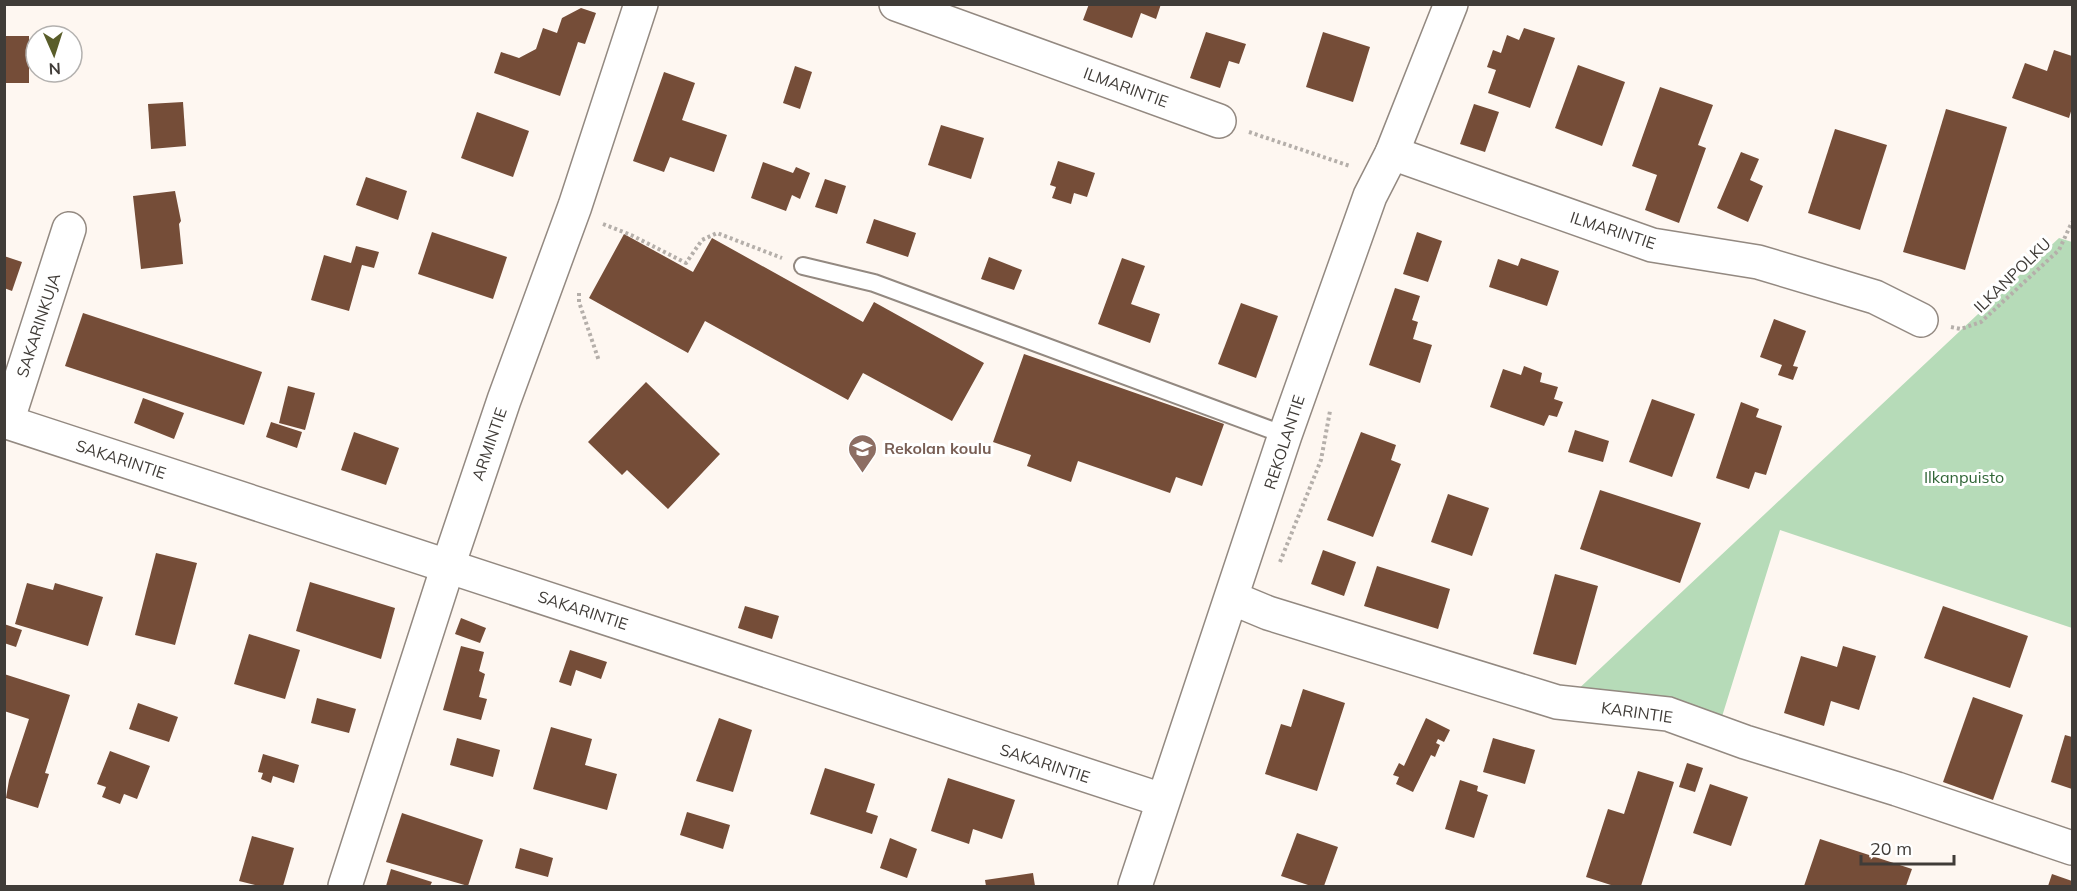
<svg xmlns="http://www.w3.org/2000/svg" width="2077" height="891" viewBox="0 0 2077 891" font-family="Mulish,sans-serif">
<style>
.green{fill:#b6dbb8}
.building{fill:#754d38}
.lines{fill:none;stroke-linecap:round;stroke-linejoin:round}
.service-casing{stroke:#938981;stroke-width:20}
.minor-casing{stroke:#938981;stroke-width:36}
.secondary-casing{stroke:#938981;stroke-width:36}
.path{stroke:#b5afaa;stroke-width:4;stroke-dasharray:3 3;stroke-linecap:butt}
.service{stroke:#fff;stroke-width:16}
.minor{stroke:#fff;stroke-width:33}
.secondary{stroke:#fff;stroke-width:33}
.labels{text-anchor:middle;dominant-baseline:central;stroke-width:6;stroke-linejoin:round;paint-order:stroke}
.street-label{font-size:16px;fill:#403c38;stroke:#fff}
.education-label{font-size:16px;font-weight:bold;fill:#785e54;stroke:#fff;text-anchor:start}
.park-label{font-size:16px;fill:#306536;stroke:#fff}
</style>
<rect width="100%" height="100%" fill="#fef7f1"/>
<path class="green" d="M2059,238L2072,242V628L1780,530L1720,723L1572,695Z"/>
<g class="building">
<path d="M1089,4H1161L1156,19L1141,13L1132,38L1083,20Z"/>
<path d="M581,8L596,13L585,44L578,42L560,96L494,73L501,52L519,58L536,49L543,28L557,33L562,18Z"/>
<path d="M1524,28L1555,38L1530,108L1488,93L1496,70L1487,67L1493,50L1501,53L1507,35L1519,40Z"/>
<path d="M1206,32L1246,44L1239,64L1229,61L1220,88L1190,78Z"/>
<path d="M1323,32L1370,47L1353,102L1306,87Z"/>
<rect x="4" y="36" width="25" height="47"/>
<path d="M2054,50L2072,56V108L2069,118L2012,98L2025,63L2047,71Z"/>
<path d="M1578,65L1625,82L1602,146L1555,128Z"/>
<path d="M795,66L812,72L800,109L783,103Z"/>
<path d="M664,72L695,83L682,120L727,135L714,172L670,157L664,172L633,161Z"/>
<path d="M1660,87L1713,105L1698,145L1706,148L1679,223L1645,210L1657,175L1632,166Z"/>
<path d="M183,102L186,146L151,149L148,104Z"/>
<path d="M1474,104L1499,112L1485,152L1460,144Z"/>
<path d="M1946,109L2007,127L1965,270L1903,252Z"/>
<path d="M477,112L529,131L513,177L461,158Z"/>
<path d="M941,125L984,138L971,179L928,165Z"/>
<path d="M1835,129L1887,145L1860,230L1808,213Z"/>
<path d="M1741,152L1759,159L1750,180L1763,186L1748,222L1717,208Z"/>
<path d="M1058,161L1095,173L1087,197L1074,193L1071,204L1052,198L1056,187L1050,185Z"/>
<path d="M763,162L793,173L796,167L810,173L800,199L792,195L786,211L751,198Z"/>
<path d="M366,177L407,191L398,220L356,205Z"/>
<path d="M825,179L846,186L837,214L815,207Z"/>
<path d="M175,191L181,221L179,224L183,264L141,269L133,196Z"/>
<path d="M874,219L916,233L908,257L866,243Z"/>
<path d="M432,232L507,257L493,299L418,274Z"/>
<path d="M1417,232L1442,241L1428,282L1403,274Z"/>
<path d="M624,234L693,272L712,238L863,322L874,302L984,363L952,421L863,373L848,400L705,321L688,353L589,298Z"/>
<path d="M356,246L379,252L374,268L362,265L349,311L311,300L324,255L351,263Z"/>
<path d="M4,256L22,262L12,291L4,288Z"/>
<path d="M989,257L1022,270L1014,290L981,279Z"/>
<path d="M1122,258L1145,266L1131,304L1160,314L1150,343L1098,324Z"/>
<path d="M1521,258L1559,271L1547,306L1489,287L1498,259L1518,266Z"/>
<path d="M1395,288L1420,296L1412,320L1418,322L1413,339L1432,345L1420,383L1369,365Z"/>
<path d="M1241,303L1278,316L1256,378L1218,364Z"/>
<path d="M83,313L262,372L244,425L65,366Z"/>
<path d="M1774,319L1806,331L1793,366L1798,367L1793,380L1778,375L1782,365L1760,357Z"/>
<path d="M1024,354L1224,424L1202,486L1176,477L1170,493L1078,461L1071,482L1027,466L1031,455L993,442Z"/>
<path d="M1524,366L1542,373L1540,382L1558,387L1554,399L1563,402L1557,417L1549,415L1544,426L1490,407L1503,369L1521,375Z"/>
<path d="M646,382L720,454L668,509L627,470L622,475L588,442Z"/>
<path d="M288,386L315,393L305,430L279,423Z"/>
<path d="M143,398L184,413L174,439L134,423Z"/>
<path d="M1652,399L1695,414L1672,477L1629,462Z"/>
<path d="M1741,402L1759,409L1756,417L1782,426L1766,475L1755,472L1749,489L1716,478Z"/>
<path d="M271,422L302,432L297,448L266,437Z"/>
<path d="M1575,430L1609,441L1603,462L1568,452Z"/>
<path d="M354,432L399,448L386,485L341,470Z"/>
<path d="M1361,432L1396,445L1391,460L1401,464L1373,537L1327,520Z"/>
<path d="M1600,490L1701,523L1680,583L1580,549Z"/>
<path d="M1448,494L1489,508L1472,556L1431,542Z"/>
<path d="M1323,550L1356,562L1344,596L1311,584Z"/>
<path d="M156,553L197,563L175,645L135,635Z"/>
<path d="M1377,566L1450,589L1438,629L1364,606Z"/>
<path d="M1555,574L1598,586L1576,665L1533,654Z"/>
<path d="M310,582L395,608L381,659L296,631Z"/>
<path d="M27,583L53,590L55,583L103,597L88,646L15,624Z"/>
<path d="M745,606L779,616L772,639L738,628Z"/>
<path d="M1943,606L2028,636L2010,688L1924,658Z"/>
<path d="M461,618L486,628L480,643L455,634Z"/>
<path d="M4,624L22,630L16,647L4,643Z"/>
<path d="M249,634L300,650L285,699L234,684Z"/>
<path d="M461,646L484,652L479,671L485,674L479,697L487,699L481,720L443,710Z"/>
<path d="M1843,646L1876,656L1859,710L1831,701L1824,726L1784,713L1801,656L1837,667Z"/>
<path d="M570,650L607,662L601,679L576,670L571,686L559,682Z"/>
<path d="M4,674L70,695L45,773L49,774L38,808L6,798L9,780L29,719L4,711Z"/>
<path d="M1303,689L1345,703L1317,791L1265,774L1281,724L1291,727Z"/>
<path d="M1973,697L2023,715L1993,800L1943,782Z"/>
<path d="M317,698L356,709L349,733L311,723Z"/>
<path d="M138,703L178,717L169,742L129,729Z"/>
<path d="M719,718L752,730L733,792L696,781Z"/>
<path d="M1426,718L1450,730L1444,742L1438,739L1436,743L1440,745L1435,757L1431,755L1413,792L1396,784L1399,777L1393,775L1399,763L1404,766Z"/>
<path d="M551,727L592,739L585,765L617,774L607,810L533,789Z"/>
<path d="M2065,735L2072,737V789L2051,782Z"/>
<path d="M457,738L500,750L493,777L450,765Z"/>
<path d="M1493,738L1535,750L1525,784L1483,772Z"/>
<path d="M110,751L150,766L137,799L124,794L120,804L102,797L106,787L97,784Z"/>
<path d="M263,754L299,765L294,783L273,776L271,783L261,779L263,773L258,772Z"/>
<path d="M1687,763L1703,768L1695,792L1679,787Z"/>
<path d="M825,768L875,784L866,812L878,816L872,834L810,814Z"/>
<path d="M1638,771L1674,782L1641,886H1614L1586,877L1608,809L1624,814Z"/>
<path d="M948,778L1015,800L1002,839L973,829L969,844L931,831Z"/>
<path d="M1460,780L1478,786L1477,791L1488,795L1474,838L1445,829Z"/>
<path d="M1710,784L1748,797L1731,846L1693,833Z"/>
<path d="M687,812L730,825L723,849L680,835Z"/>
<path d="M402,813L483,840L468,886L386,862Z"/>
<path d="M1297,833L1338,847L1324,886H1311L1281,876Z"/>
<path d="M252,836L294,848L283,886H259L239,881Z"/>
<path d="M890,838L917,849L907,878L880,868Z"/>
<path d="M1820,839L1912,869L1906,886H1804Z"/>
<path d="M520,848L553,858L548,877L515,868Z"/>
<path d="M391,869L432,882L430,886H386Z"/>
<path d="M1033,873L1035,886H986L985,880Z"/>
<path d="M2052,874L2072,881V886H2048Z"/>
</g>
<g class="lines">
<defs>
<path id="service" d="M803,266L874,283L1285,435"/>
<g id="minor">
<path d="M896,4L1219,121"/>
<path d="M1392,153L1652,245L1758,262L1875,297L1921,320"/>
<path d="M4,421L1162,800"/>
<path d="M7,422L69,229"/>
<path d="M1232,598L1268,613L1557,702L1668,714L1745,742L1897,789L2072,848"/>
<path d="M345,886L448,566L504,400L575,206L641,4"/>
</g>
<path id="secondary" d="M1135,886L1285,435L1370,196L1392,153L1451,4"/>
</defs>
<use href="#service" class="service-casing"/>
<use href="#minor" class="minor-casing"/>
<use href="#secondary" class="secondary-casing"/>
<g class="path">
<path d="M1249,132L1350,166"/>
<path d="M603,224L631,235L686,263L702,240L717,233L782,258"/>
<path d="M579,293V302L599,361"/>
<path d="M1951,327L1961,329L1981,322L2059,250L2072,222"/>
<path d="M1280,562L1321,460L1330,411"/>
</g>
<use href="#service" class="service"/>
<use href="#minor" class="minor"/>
<use href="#secondary" class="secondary"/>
</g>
<defs>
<symbol id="school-pin" viewBox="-11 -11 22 30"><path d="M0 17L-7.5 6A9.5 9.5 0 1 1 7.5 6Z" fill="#8d6e63" stroke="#fff"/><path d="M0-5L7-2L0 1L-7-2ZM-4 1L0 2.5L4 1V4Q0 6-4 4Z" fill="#fff"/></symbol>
</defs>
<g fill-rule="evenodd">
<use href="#school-pin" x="846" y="432" width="33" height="45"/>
</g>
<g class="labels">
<g class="street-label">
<text transform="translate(1126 87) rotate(20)">ILMARINTIE</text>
<text transform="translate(1613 230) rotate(18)">ILMARINTIE</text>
<text transform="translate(2012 275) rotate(-44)">ILKANPOLKU</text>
<text transform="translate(38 325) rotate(-72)">SAKARINKUJA</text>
<text transform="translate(1284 442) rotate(-72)">REKOLANTIE</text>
<text transform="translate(489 444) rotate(-71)">ARMINTIE</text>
<text transform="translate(121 459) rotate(18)">SAKARINTIE</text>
<text transform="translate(583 610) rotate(18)">SAKARINTIE</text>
<text transform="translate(1637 712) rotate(8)">KARINTIE</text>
<text transform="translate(1045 763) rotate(18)">SAKARINTIE</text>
</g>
<g class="education-label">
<text x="884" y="448">Rekolan koulu</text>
</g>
<g class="park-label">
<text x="1964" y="477">Ilkanpuisto</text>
</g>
</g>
<rect width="2077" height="891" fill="none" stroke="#403c38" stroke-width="12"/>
<g transform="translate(54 54) rotate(177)"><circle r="28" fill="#ffffff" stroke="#b3b1af" stroke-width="1.5"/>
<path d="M0-4.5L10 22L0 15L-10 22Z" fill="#595d2a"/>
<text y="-9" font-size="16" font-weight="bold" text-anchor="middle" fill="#403c38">N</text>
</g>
<path d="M1861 855v9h93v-9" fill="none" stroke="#403c38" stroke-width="3"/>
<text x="1870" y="855" font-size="18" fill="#403c38" stroke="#ffffff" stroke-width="4.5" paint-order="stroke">20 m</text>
</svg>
